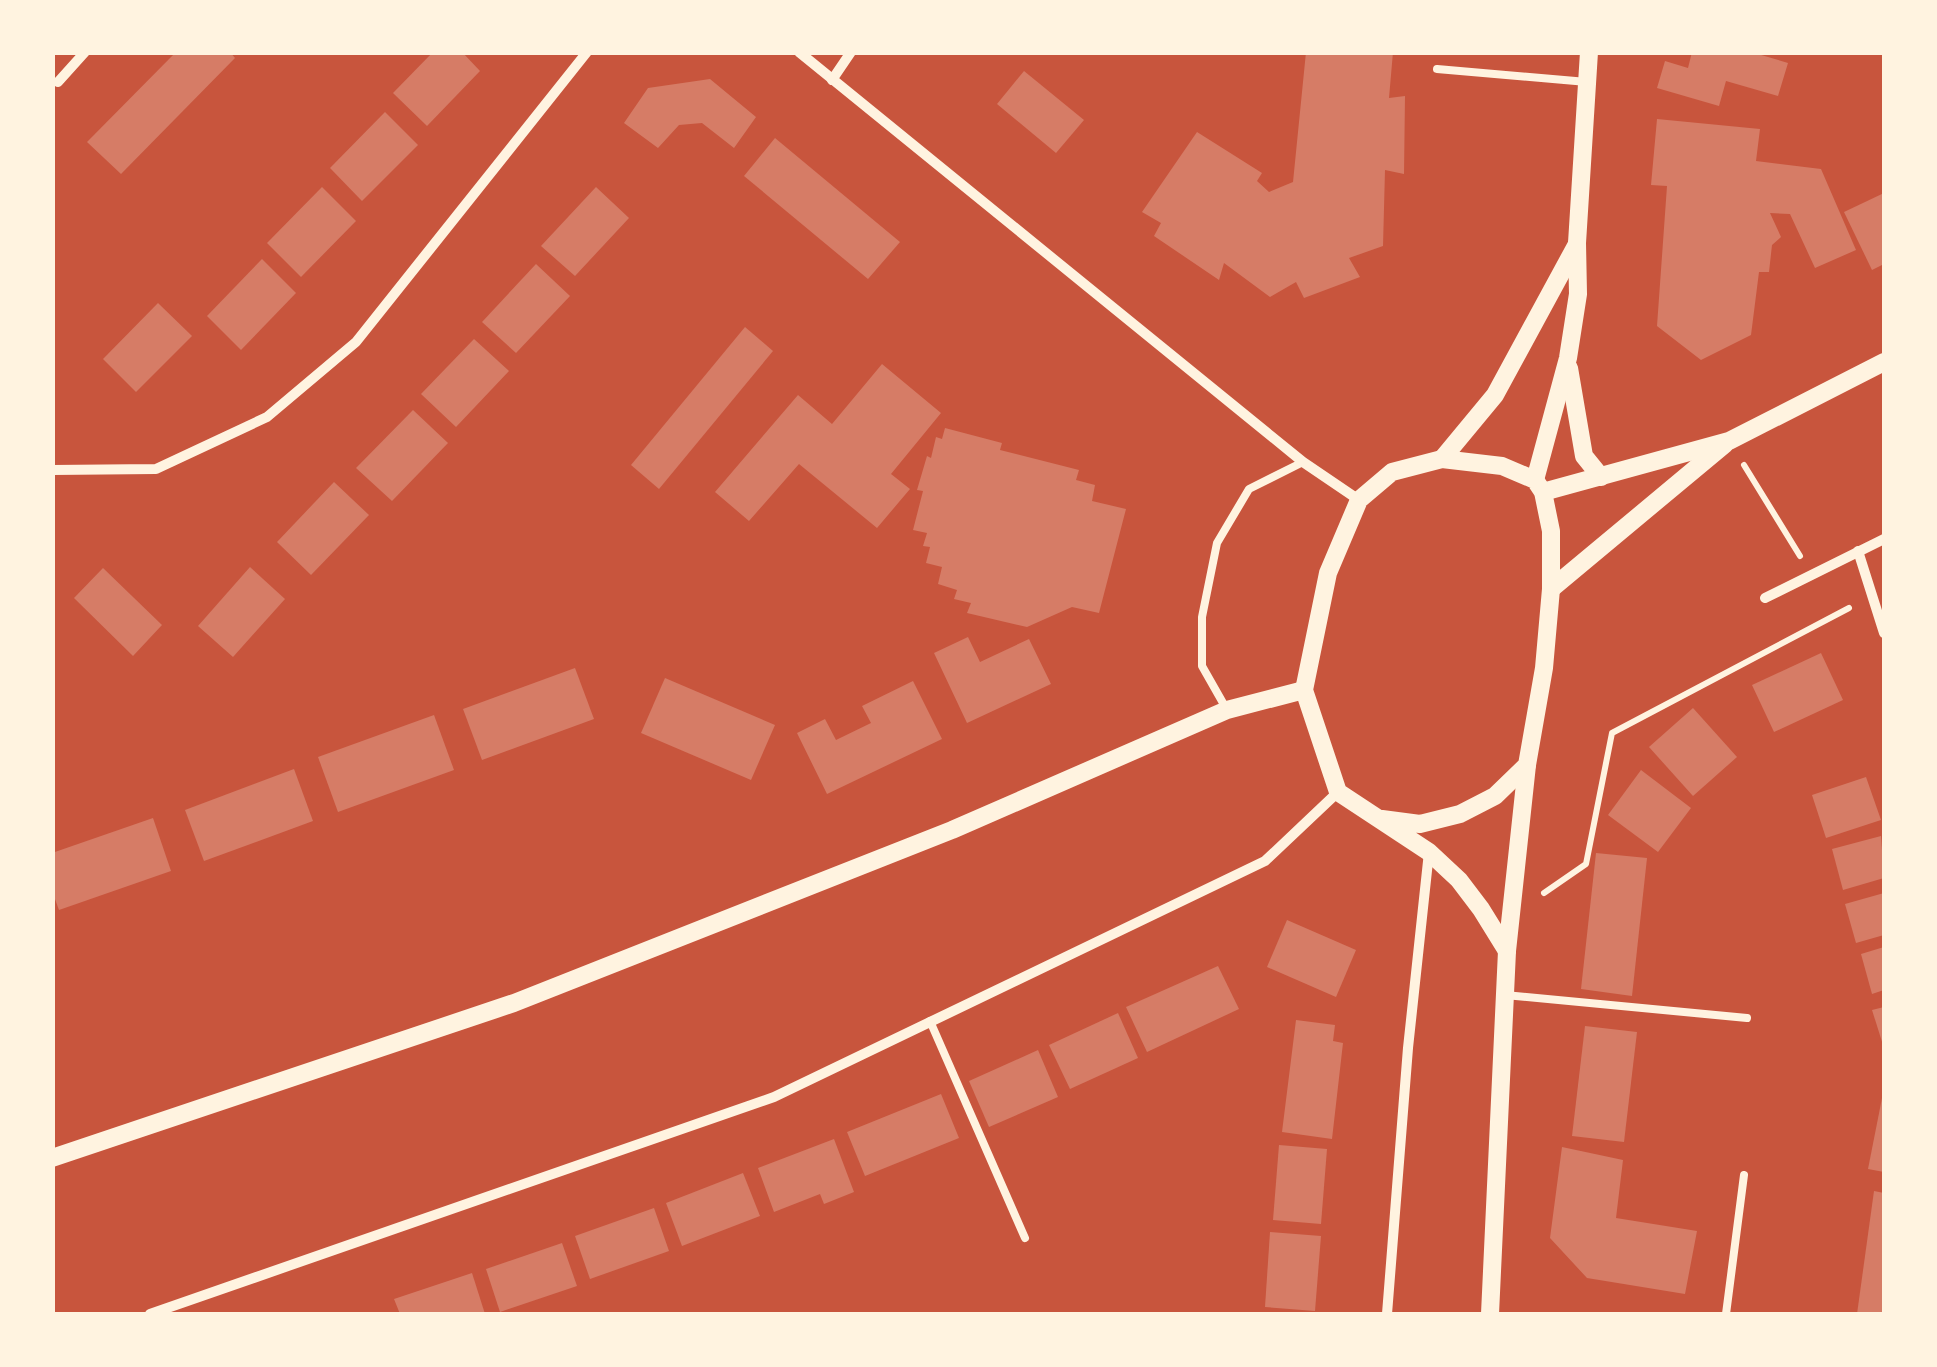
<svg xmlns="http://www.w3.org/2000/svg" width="1937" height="1367" viewBox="0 0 1937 1367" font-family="Karla,sans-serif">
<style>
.building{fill:#d67c66}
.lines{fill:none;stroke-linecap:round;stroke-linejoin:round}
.path{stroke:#fff3e0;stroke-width:6}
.service{stroke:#fff3e0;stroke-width:8}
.minor{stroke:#fff3e0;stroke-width:10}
.tertiary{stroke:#fff3e0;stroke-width:18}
</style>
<rect width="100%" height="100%" fill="#c8553d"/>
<g class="building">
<path d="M176,52H230L235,58L121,174L87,142Z"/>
<path d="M433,52H462L480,71L427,126L393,93Z"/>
<path d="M1306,52H1393L1389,98L1405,96L1404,174L1385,170L1383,246L1349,258L1360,277L1304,298L1296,282L1270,297L1224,263L1219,280L1154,236L1161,223L1142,212L1197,132L1262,173L1257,181L1269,192L1293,182Z"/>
<path d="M1692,52H1751L1788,63L1778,96L1726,81L1719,106L1657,88L1665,61L1688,68Z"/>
<path d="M1024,71L1084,120L1056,153L997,104Z"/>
<path d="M710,79L756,117L734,148L702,123L679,125L658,148L624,123L648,88Z"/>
<path d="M385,112L418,145L362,201L330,168Z"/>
<path d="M1657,119L1760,129L1756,161L1821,169L1856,250L1815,268L1790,214L1770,213L1781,237L1772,245L1769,272H1759L1751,335L1701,360L1657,326L1667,186L1651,185Z"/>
<path d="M775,138L900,242L868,279L744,176Z"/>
<path d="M322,187L356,221L301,277L267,243Z"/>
<path d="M596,187L629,218L575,276L541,246Z"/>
<path d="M1884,193V264L1872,270L1844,212Z"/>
<path d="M262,259L296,293L241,350L207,316Z"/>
<path d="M536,264L570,296L516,353L482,322Z"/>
<path d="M158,303L192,336L136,392L103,359Z"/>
<path d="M745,327L773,351L659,489L631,465Z"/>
<path d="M474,339L509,371L456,427L421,394Z"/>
<path d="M882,364L941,413L891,474L910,489L877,528L799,464L749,521L715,492L798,395L832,424Z"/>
<path d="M413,410L448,443L392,501L356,468Z"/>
<path d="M945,428L1002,443L1000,450L1079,470L1076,480L1095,485L1092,501L1126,509L1099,613L1072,607L1027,627L967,613L971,603L954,599L957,590L938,584L942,567L926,563L930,547L923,546L927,533L913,530L923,491L917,490L927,456L931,458L936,437L942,439Z"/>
<path d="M334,482L369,515L311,575L277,542Z"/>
<path d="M250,567L285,599L233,657L198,626Z"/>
<path d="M103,568L162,625L133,656L74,598Z"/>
<path d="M968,637L980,662L1029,639L1051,684L967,723L934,653Z"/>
<path d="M1821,653L1843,700L1774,732L1752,685Z"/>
<path d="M575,668L594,719L482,760L463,709Z"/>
<path d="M665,678L775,725L751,780L641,733Z"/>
<path d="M913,681L942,739L827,794L797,733L825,719L836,740L871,723L862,706Z"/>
<path d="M1693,708L1737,757L1693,796L1649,747Z"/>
<path d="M434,715L454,770L338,812L318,757Z"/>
<path d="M294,769L313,821L204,861L185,810Z"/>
<path d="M1641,770L1691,808L1658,852L1608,815Z"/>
<path d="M1866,777L1881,820L1826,838L1812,795Z"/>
<path d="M153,818L171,871L59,910L52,891V853Z"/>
<path d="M1881,836L1884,878L1843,890L1832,849Z"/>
<path d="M1596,853L1647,858L1632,996L1581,989Z"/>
<path d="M1884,893V935L1856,943L1845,904Z"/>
<path d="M1287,920L1356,950L1336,997L1267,967Z"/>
<path d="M1884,947V990L1872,994L1861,954Z"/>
<path d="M1218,966L1239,1009L1147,1052L1126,1007Z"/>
<path d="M1884,1007V1048L1872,1010Z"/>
<path d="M1118,1013L1138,1058L1070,1089L1049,1045Z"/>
<path d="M1296,1020L1335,1025L1333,1041L1343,1043L1332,1139L1282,1132Z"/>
<path d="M1585,1026L1637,1032L1624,1142L1572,1136Z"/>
<path d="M1038,1050L1058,1097L989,1127L969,1081Z"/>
<path d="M1883,1093L1884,1094V1172L1868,1169Z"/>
<path d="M941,1094L959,1138L865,1176L847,1132Z"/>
<path d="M834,1139L854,1192L824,1204L820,1194L774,1212L758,1168Z"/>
<path d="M1279,1145L1327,1149L1321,1224L1273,1220Z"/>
<path d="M1562,1147L1623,1160L1616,1218L1697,1231L1685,1294L1587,1278L1550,1238Z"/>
<path d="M743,1173L760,1216L682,1246L666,1203Z"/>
<path d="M1874,1191L1884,1193V1314H1857Z"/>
<path d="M654,1208L669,1251L590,1279L575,1236Z"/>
<path d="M1270,1232L1321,1236L1315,1311L1265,1307Z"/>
<path d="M562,1243L577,1286L500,1312L486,1269Z"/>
<path d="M472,1273L485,1314H400L394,1299Z"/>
</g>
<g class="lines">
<g class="path">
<path d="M1744,465L1800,556"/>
<path d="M1544,893L1586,864L1612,733L1849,608"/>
</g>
<g class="service">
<path d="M1437,69L1587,82"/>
<path d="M1227,710L1202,666V617L1217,543L1249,489L1303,462"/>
<path d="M1505,995L1747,1018"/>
<path d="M930,1021L1025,1238"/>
<path d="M1726,1314L1744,1175"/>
</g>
<g class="minor">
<path d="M799,52L1303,462L1359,500"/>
<path d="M832,80L851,52"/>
<path d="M58,82L85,52"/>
<path d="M52,470L156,469L267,417L356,342L587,52"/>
<path d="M1858,551L1884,633"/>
<path d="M1765,598L1884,539"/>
<path d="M150,1314L774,1097L1265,861L1338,792"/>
<path d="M1387,1314L1408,1048L1429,852"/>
</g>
<g class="tertiary">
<path d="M1569,368L1584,456L1601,477"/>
<path d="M1442,459L1495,395L1577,244"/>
<path d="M1535,480L1568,358L1578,294L1577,243L1589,52"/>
<path d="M1543,492L1729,441L1884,362"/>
<path d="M1551,589L1725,444"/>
<path d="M1382,819L1420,824L1460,814L1495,796L1527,765L1544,668L1551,589V531L1543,492L1535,480L1502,466L1442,459L1392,472L1359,500L1328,573L1304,690L1338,792L1429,852L1459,880L1481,909L1507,951"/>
<path d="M52,1158L514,1003L952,830L1227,710L1304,690"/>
<path d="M1490,1314L1507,951L1527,765"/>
</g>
</g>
<rect width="1937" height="1367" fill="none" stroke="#fff3e0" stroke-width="110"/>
</svg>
